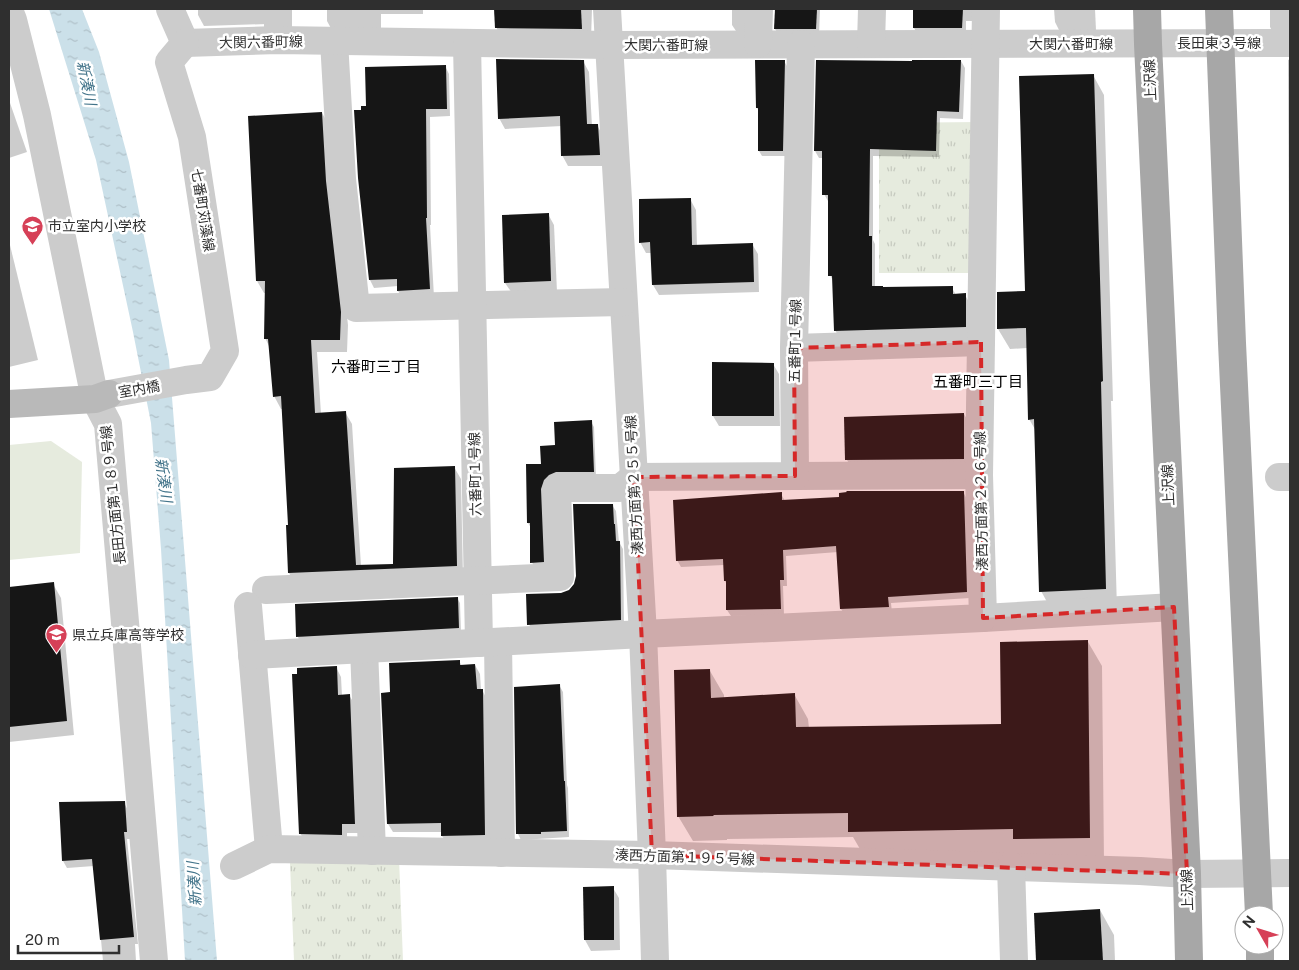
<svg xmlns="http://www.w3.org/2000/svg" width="1299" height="970" viewBox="0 0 1299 970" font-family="'Public Sans','Noto Sans JP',sans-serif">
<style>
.park{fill:url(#park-tufts)}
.garden{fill:#e6ebde}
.water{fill:url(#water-ripples)}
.shadow{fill:#0003}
.building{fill:#161616}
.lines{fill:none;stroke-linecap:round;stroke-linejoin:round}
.street{stroke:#ccc;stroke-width:28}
.secondary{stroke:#b9b9b9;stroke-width:28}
.primary{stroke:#a7a7a7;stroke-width:28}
.marked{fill:#d62828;fill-opacity:0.2;stroke:#d62828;stroke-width:4;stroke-dasharray:10 6;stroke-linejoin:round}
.labels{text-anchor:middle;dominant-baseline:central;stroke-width:5;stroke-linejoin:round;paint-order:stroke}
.street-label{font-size:14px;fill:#2f2f2f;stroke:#fff}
.poi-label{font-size:14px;fill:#2f2f2f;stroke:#fff;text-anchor:start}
.water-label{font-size:15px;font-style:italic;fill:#43748a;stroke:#fff}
.neighbourhood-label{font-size:15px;fill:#000;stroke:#fff}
</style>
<defs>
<pattern id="park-tufts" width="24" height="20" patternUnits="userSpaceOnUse" patternTransform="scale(1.25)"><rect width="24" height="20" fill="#e6ebde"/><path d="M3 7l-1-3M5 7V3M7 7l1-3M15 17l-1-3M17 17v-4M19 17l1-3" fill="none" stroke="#c6cabf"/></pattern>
<pattern id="water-ripples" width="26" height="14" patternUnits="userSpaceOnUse" patternTransform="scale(1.25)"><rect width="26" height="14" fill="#cbe0e9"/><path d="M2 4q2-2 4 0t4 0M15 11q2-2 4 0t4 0" fill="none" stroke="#afc0c8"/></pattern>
</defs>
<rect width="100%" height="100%" fill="#fff"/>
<g class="park">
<path d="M977,122V273H879V123Z"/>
<path d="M399,858L403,961H294L290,863Z"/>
</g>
<path class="garden" d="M51,441L82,462L80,553L9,560V445Z"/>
<path class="water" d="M49,9H82L99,52L129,162L169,360L217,961H185L161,549L151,423L133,332L96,160Z"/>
<g class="shadow">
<path d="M198,9H267V24L204,26L198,15Z"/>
<path d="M327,9H423V14H381V32H333L327,21Z"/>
<path d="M495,9H592L591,39L502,38L496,27Z"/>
<path d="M732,9H748L746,31H736L732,25Z"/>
<path d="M776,9H820L819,35H779L775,29Z"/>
<path d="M897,9H975L974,21H966V35H918L914,28L915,10Z"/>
<path d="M1054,9H1095L1096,30L1060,32L1055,22Z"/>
<path d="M1270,9H1290V38H1276L1270,27Z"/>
<path d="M1290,59V243L1289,241L1288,60Z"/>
<path d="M583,61L589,72L592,126L597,125L603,136L605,166H568L562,155V126L505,129L499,118Z"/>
<path d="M784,61L787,66L785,156H762L759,151V111L757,108Z"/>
<path d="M961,61L965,68L963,119L940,118L939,157L873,156V240L875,244V287L884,289L952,288L956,295H965L969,302V334L839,337L835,330L834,282L830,275V201H828L824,194V158H819L815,151L913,63Z"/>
<path d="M445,66L449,74L450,116L430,117L431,225H430L434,297L403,299L398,291V286L374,288L370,280L363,111Z"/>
<path d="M1093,75L1104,95L1113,401H1111L1117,609L1052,611L1041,591L1036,431L1029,419L1027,348L1010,349L998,329L1026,292Z"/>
<path d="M9,100L27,152L9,158Z"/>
<path d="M322,113L329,125L333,194L348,325L347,352H317L321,414L345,412L352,424L361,566L394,565L454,467L461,479L463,578L296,585L289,573L287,527H289L283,409H281L274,396L270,348L265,338L266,293H264L257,281Z"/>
<path d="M690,199L696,210L697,246L752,244L758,254L759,292L659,295L653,285L652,253H646L640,242Z"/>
<path d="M548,214L554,225L557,292L512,293L505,283Z"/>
<path d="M9,241L38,360L9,367Z"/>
<path d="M773,364L779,374L780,426H719L713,416Z"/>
<path d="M964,414L973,430L972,475H856L847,460Z"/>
<path d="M591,422L594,427L596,477H560L546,567H534L532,562L531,528L528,523L542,465L556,446Z"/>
<path d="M963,492L967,499L970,598L891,603L892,613L845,615L841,609L838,552L786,556L787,586H783L784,615L731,616L727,610V585L725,581L724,565L681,567L677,560L781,494L785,501Z"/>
<path d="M612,505L616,511L619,542L623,549L624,626L532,631L529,624L561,594L569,591L575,584Z"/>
<path d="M53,584L61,598L74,735L9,742V588Z"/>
<path d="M457,598L460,603L461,633L300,642L298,637Z"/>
<path d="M1088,642L1102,666L1104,862L864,856L853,837L727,839V840L693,841L678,816L710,671L724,695V698L794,694L808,719L809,728L1003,725Z"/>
<path d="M459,661L462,666L475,665L480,674L481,690H482L487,699L489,843L448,844L442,836V832H393L388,824L391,693Z"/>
<path d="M336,667L341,677L342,696L349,695L355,705L360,833H347V843H306L300,833Z"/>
<path d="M559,685L563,692L567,785L568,788L569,837L521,840L518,834Z"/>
<path d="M124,803L128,810L131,839H127L138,944H135L136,961H103L94,866L67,868L63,861Z"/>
<path d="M585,888H613L619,898L620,950L591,951L585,940Z"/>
<path d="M1100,910L1114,935L1115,961H1037L1035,914Z"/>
</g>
<g class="building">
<path d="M494,9H581L582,29L495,28Z"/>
<path d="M775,9H817L816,29H774Z"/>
<path d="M913,9H963L962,28H913Z"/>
<path d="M496,59L584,60L587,124H598L600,155L561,156L560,116L498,119Z"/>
<path d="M755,60H785L783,151H758V108H756Z"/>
<path d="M816,60L912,61V60H961L959,112L937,111L936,151L870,149L869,236H872V286H883V287L953,286V294L966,293V327L834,331L832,276H828V195H822V151H814Z"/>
<path d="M446,65L447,109H426L427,218H426L430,289L397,291V279L369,280L358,178L354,110H361V106H366L365,67Z"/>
<path d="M1094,74L1103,381L1101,382L1106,589L1039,592L1034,419L1028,420L1026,328L997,329V292L1025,291L1019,76Z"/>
<path d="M322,112L326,181L341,312L340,340H311L315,413L346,411L356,565L393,564L394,468L455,466L457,566L288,573L286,525H288L281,396L273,397L268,339H264L265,281H256L248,116Z"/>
<path d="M691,198L692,245L753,243L754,282L652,285L650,242L639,243V199Z"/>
<path d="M549,213L551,281L504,283L502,215Z"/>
<path d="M712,362L774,363V416H712Z"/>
<path d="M964,413V459L845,460L844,417Z"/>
<path d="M592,420L594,472H556L549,475L544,480L541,489L544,562L530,563V523H527L526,464H541L540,446L555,445L554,422Z"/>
<path d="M846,491H964L967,592L888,597L889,607L840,609L836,546L783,550L784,580H780L781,609L726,610V581H724L723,559L676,561L673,500L782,492V500L839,497V493L847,492Z"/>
<path d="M573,504H613L614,524H615L616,541H620L621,620L527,625L526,594L561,593L569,590L574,584L576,576Z"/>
<path d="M54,582L67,721L9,727V587Z"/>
<path d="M458,597L459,628L296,637L295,604Z"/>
<path d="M1088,640L1090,838L1013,839V829L848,832V813L713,815L714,816L677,817L674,670L710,669L711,698L795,693L796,727L1001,724L1000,642Z"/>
<path d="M460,660V665L475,664L477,689H483L485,835L441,836V823L387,824L381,693L390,692L389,663Z"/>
<path d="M337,666L338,695L350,694L355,824H342V835L299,834L292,674H297V668Z"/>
<path d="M560,684L564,781H565L567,831L541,832V834H516L514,687Z"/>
<path d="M125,801L127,832H124L134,937L100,940L92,859L62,861L59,802Z"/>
<path d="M614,886V940H584L583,887Z"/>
<path d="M1100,909L1103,961H1036L1034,913Z"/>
</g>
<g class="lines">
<g class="street">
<path d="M170,9L185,43"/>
<path d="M278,9V40"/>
<path d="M607,9L643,634L652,855L655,961"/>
<path d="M9,10L13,20L37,115L95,399L108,424L154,961"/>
<path d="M334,41L342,179L356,308L623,302"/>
<path d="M185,43L278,40L609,45L1290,43"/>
<path d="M467,43L479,643"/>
<path d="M758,44L759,9"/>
<path d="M871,44L872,9"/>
<path d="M794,348L981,342"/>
<path d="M109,394L186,380L210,377L225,351L192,137L169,62L185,43"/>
<path d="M795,476L979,475"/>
<path d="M1279,477H1290"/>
<path d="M266,590L560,577L557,488H620L634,477L795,476L794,348L801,44"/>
<path d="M248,606L269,849"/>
<path d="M983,618L1174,607"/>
<path d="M498,642L501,853"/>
<path d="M364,649L372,851"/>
<path d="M252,655L643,634L983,618L979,475L986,9"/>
<path d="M234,866L269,849L652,855L1140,871L1187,874L1290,873"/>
<path d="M1011,866L1014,961"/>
</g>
<path class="secondary" d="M9,404L95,399L109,394"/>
<g class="primary">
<path d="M1147,9L1148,44L1187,874L1189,961"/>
<path d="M1219,9L1232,343L1259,915"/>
<path d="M1260,945V961"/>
</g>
</g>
<path class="marked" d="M981,342L983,618L1174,607L1187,874L652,855L634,477L795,476L794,348Z"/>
<defs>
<symbol id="school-pin" viewBox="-11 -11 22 30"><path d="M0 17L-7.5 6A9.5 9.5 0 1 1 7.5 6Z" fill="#d64057" stroke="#fff"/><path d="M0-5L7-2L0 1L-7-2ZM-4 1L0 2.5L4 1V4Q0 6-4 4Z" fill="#fff"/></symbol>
</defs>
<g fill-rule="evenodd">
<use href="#school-pin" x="20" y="214" width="25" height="34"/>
<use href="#school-pin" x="44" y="622" width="25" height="34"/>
</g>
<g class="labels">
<g class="street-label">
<text transform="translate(261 42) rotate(-1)">大関六番町線</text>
<text x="1219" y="43">長田東３号線</text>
<text x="1071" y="44">大関六番町線</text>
<text x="666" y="45">大関六番町線</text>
<text transform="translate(1150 80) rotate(-93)">上沢線</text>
<text transform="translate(203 210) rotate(81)">七番町苅藻線</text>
<text transform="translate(795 341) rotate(-89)">五番町１号線</text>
<text transform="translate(139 389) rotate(-10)">室内橋</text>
<text transform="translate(475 474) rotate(-91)">六番町１号線</text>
<text transform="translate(634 485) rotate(-93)">湊西方面第２５５号線</text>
<text transform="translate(1168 485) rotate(-93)">上沢線</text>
<text transform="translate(113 495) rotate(-96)">長田方面第１８９号線</text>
<text transform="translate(981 501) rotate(-91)">湊西方面第２２６号線</text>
<text transform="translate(685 857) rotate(2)">湊西方面第１９５号線</text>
<text transform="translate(1187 890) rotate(-92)">上沢線</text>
</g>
<g class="poi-label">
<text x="48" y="226">市立室内小学校</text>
<text x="72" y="635">県立兵庫高等学校</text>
</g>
<g class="water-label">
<text transform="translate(87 83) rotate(79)">新湊川</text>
<text transform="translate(164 480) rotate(82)">新湊川</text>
<text transform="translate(194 884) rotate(-94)">新湊川</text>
</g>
<g class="neighbourhood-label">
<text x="376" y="366">六番町三丁目</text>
<text x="978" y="381">五番町三丁目</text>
</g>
</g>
<rect width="1299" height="970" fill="none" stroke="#2f2f2f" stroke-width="20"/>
<g transform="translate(1259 930) rotate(309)"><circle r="24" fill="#ffffff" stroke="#acacac"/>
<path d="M0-4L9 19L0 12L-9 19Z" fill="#d64057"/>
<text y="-8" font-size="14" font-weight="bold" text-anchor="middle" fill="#2f2f2f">N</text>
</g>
<path d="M18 945v8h101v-8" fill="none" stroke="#2f2f2f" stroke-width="2.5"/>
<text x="25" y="945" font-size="15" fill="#2f2f2f" stroke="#ffffff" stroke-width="4" paint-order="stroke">20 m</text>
</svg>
